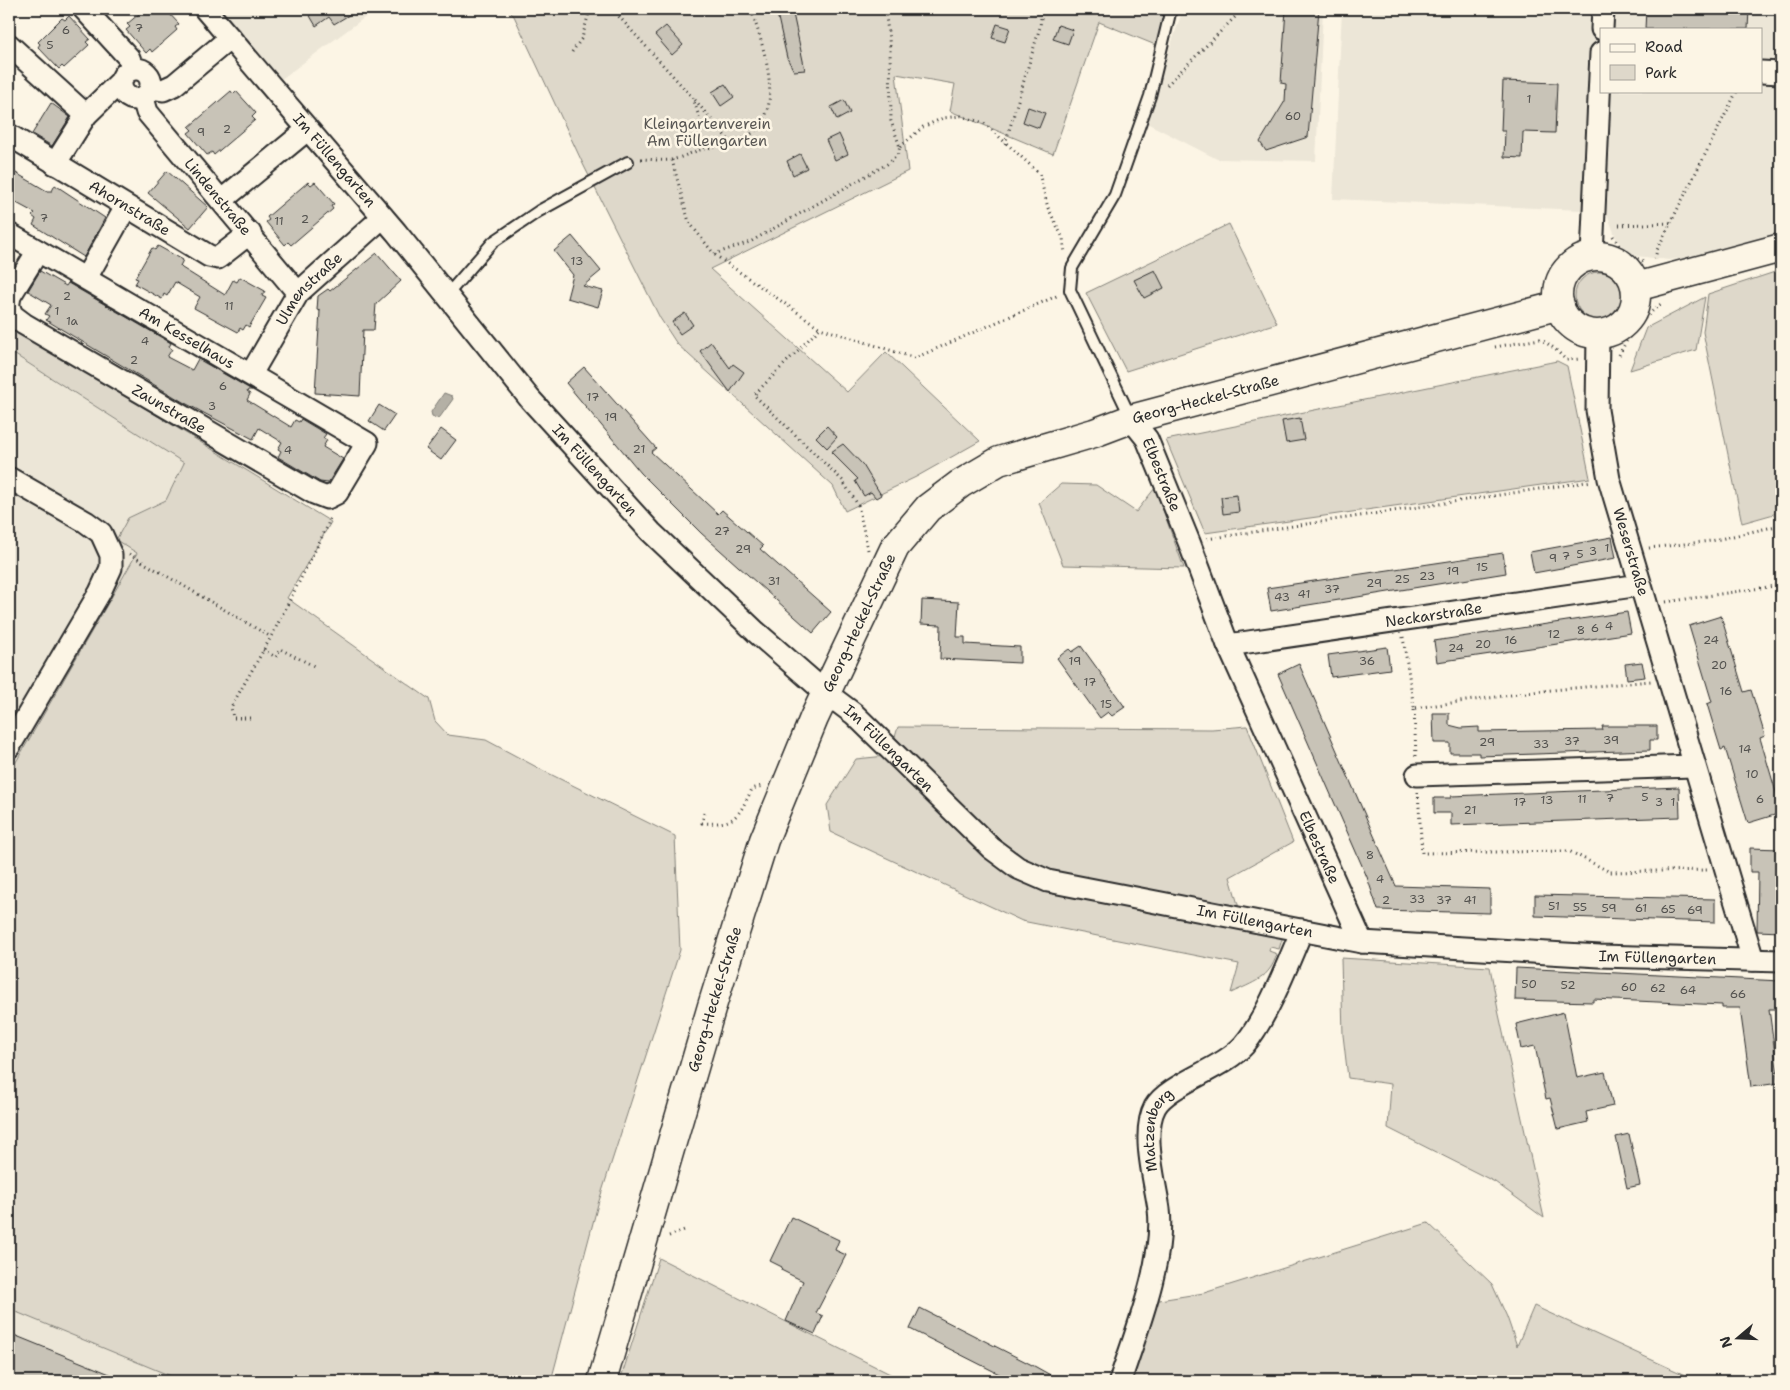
<svg xmlns="http://www.w3.org/2000/svg" width="1790" height="1390" viewBox="0 0 1790 1390" font-family="'Shantell Sans',sans-serif">
<style>
.built{fill:#ece6d7;fill-rule:evenodd}
.green{fill:#ded8ca;stroke:#84827a}
.water{fill:#b4b0a5;stroke:#7d7b74}
.building{fill:#c8c3b7;stroke:#2b2b2b}
.lines{fill:none;stroke-linecap:round;stroke-linejoin:round}
.lane-casing{stroke:#2b2b2b;stroke-width:14}
.street-casing{stroke:#2b2b2b;stroke-width:25}
.secondary-casing{stroke:#2b2b2b;stroke-width:31}
.path{stroke:#2b2b2b;stroke-width:3;stroke-dasharray:1 4;stroke-linecap:butt}
.lane{stroke:#fcf5e5;stroke-width:10}
.street{stroke:#fcf5e5;stroke-width:21}
.secondary{stroke:#fcf5e5;stroke-width:28}
.labels{text-anchor:middle;dominant-baseline:central;stroke-width:5;stroke-linejoin:round;paint-order:stroke}
.number-label{font-size:12px;fill:#52514e}
.park-label{font-size:15px;fill:#585653;stroke:#fcf5e5}
.street-label{font-size:15px;fill:#2b2b2b;stroke:#fcf5e5}
</style>
<rect width="100%" height="100%" fill="#fcf5e5"/>
<filter id="ink" filterUnits="userSpaceOnUse"><feTurbulence type="fractalNoise" baseFrequency=".02" numOctaves="2"/><feDisplacementMap in="SourceGraphic" scale="10" xChannelSelector="R" yChannelSelector="G"/><feConvolveMatrix kernelMatrix="1 2 1 2 8 2 1 2 1" color-interpolation-filters="sRGB"/></filter>
<g filter="url(#ink)">
<g class="built">
<path d="M213,9H376L276,83Z"/>
<path d="M1183,9H1323L1316,161L1217,159L1145,122Z"/>
<path d="M1342,9H1781V236L1712,255L1669,260L1637,256L1625,250L1616,238L1606,211L1333,199ZM1601,29H1761V91H1601Z"/>
<path d="M9,351L184,463L166,500L128,518L137,553L9,774Z"/>
<path d="M9,1309L183,1381H9Z"/>
</g>
<g class="green">
<path d="M507,9H1167L1158,46L1099,22L1053,154L950,111L955,84L896,74L908,171L710,269L847,392L886,352L980,441L916,477L845,511L833,486L677,344L660,318L583,164L514,16Z"/>
<path d="M1229,224L1277,323L1126,371L1086,293Z"/>
<path d="M1781,270V512L1742,523L1703,332L1708,294Z"/>
<circle cx="1599" cy="296" r="24"/>
<path d="M1705,297L1696,350L1630,370L1646,328Z"/>
<path d="M9,325L331,522L287,598L429,699L435,721L448,735L486,740L544,771L675,836L680,950L598,1204L551,1381H183L9,1309V774L137,553L116,540L128,518L166,500L184,463L9,351Z"/>
<path d="M1557,361L1567,366L1590,478L1205,533L1166,440Z"/>
<path d="M1061,484L1096,485L1136,512L1155,488L1184,568L1063,565L1039,503Z"/>
<path d="M1247,726L1293,842L1230,877L1239,908L1047,870L1023,860L996,840L895,737L898,727L1212,729Z"/>
<path d="M886,756L984,853L1011,876L1044,888L1284,933L1279,949L1270,947L1269,951L1277,954C1269,979 1254,982 1231,993L1239,964L1022,921L831,832L827,805L856,759Z"/>
<path d="M1341,958L1490,967L1498,1010L1544,1218L1495,1182L1388,1128L1391,1084L1348,1078L1343,1035Z"/>
<path d="M1428,1223L1492,1284L1507,1317L1517,1346L1534,1306L1698,1381H1129L1153,1301L1204,1293Z"/>
<path d="M659,1258L904,1381H620Z"/>
</g>
<path class="water" d="M444,393L452,396L453,399L440,417L436,418L432,416L431,412Z"/>
<g class="building">
<path d="M145,9H165L179,24L175,27L177,30L152,52L150,49L146,53L126,30L130,27L127,24Z"/>
<path d="M306,9H359L334,24L329,17L316,26Z"/>
<path d="M776,9H792L805,70L794,71L787,58Z"/>
<path d="M1286,9H1319L1308,137L1266,151L1260,142L1285,101L1286,84L1281,83Z"/>
<path d="M1646,9H1749L1748,29H1645Z"/>
<path d="M69,16L90,39L86,42L89,45L64,68L62,66L59,69L38,47L40,44L38,42L62,18L65,20Z"/>
<path d="M997,24L1010,28L1005,42L992,38Z"/>
<path d="M1058,25L1073,30L1068,44L1053,39Z"/>
<path d="M666,26L683,45L672,55L655,35Z"/>
<path d="M1503,81L1557,83L1555,133L1523,132L1522,158L1504,157L1505,131H1501Z"/>
<path d="M725,84L734,97L721,106L712,92Z"/>
<path d="M231,91L233,94L236,91L256,113L252,117L255,120L214,155L212,152L207,155L188,133L192,130L189,127Z"/>
<path d="M844,100L850,113L837,120L831,107Z"/>
<path d="M51,103L70,117L52,146L32,134Z"/>
<path d="M1028,107L1045,113L1039,128L1023,122Z"/>
<path d="M839,134L848,154L835,160L826,140Z"/>
<path d="M800,154L807,168L793,175L787,161Z"/>
<path d="M9,169L47,191H52L55,185L105,218L84,257L33,225L36,219L32,216L35,213L9,199Z"/>
<path d="M167,171L208,207L190,228L148,193Z"/>
<path d="M308,182L311,185L315,182L334,204L331,206L333,209L291,245L288,242L285,245L266,222L269,220L267,217Z"/>
<path d="M572,236L601,271L583,286L603,291L598,307L567,298L573,275L554,251Z"/>
<path d="M158,246L183,260L180,266L182,268L225,295L233,280L237,282L240,277L265,291L262,296L266,298L249,327L246,325L243,330L240,328L238,332L194,308L200,297L175,282L167,296L164,294L162,299L135,284L138,279L135,278L152,248L155,250Z"/>
<path d="M377,253L401,281L376,304L374,330H363L360,396L315,393L320,311L317,310L318,296L328,289L330,291Z"/>
<path d="M1155,270L1164,288L1144,298L1134,280Z"/>
<path d="M40,271L66,286L68,283L171,343L169,347L172,349L167,357L192,370L198,359L252,390H248L247,392L250,394L247,400L291,427L295,420L299,422L301,419L326,434L323,438L327,440L323,447L343,459L328,483L320,482L278,457L281,451L278,449L282,442L259,428L253,439L183,402L46,320L49,316L45,314L51,305L28,291Z"/>
<path d="M685,313L693,325L680,334L672,322Z"/>
<path d="M711,342L730,368L733,364L744,372L730,392L700,351Z"/>
<path d="M584,367L656,448L651,452L718,514L722,510L763,546L760,549L831,612L813,633L701,533L641,473L566,383Z"/>
<path d="M379,405L395,415L384,431L369,421Z"/>
<path d="M1300,418L1304,440L1286,443L1282,421Z"/>
<path d="M827,426L837,437L827,448L816,437Z"/>
<path d="M441,429L456,440L441,460L426,449Z"/>
<path d="M843,444L863,465L881,495L876,498L871,492L864,496L855,481L858,479L831,452Z"/>
<path d="M1237,495L1239,512L1223,514L1221,497Z"/>
<path d="M1612,537L1616,558L1534,573L1530,552Z"/>
<path d="M1503,553L1506,573L1271,611L1267,588Z"/>
<path d="M922,600L959,602L957,637H965V644L1020,647V663L940,659L941,625L921,624Z"/>
<path d="M1627,612L1631,633L1437,662L1434,641Z"/>
<path d="M1721,616L1744,692L1751,690L1756,706L1765,736L1760,738L1781,809V813L1748,823L1725,748L1721,750L1707,704L1712,702L1689,626Z"/>
<path d="M1081,646L1125,707L1112,716L1108,712L1100,718L1057,658L1069,649L1072,652Z"/>
<path d="M1387,647L1390,669L1331,677L1328,655Z"/>
<path d="M1642,662L1645,677L1627,679L1625,664Z"/>
<path d="M1299,664L1396,886L1490,889V913L1378,910L1367,877L1278,674Z"/>
<path d="M1433,713H1449V725L1461,728L1479,727V732L1603,730L1602,726H1657V740H1650V750L1479,756V753H1450V743H1434Z"/>
<path d="M1679,787L1680,817L1451,825V813H1434V798H1451V796Z"/>
<path d="M1750,848L1781,849V932L1757,931L1758,872H1750Z"/>
<path d="M1535,895L1715,899V922L1535,916Z"/>
<path d="M1516,968L1781,981V1009H1769L1779,1083L1751,1087L1740,1008H1722V1005L1593,999V1002L1515,1000Z"/>
<path d="M1564,1012L1577,1078L1605,1072L1613,1106L1586,1112L1588,1122L1558,1129L1550,1098L1546,1099L1535,1046L1521,1049L1516,1024Z"/>
<path d="M1629,1134L1640,1185L1627,1188L1616,1137Z"/>
<path d="M791,1217L839,1240L835,1250L846,1255L816,1313L823,1316L815,1334L786,1321L803,1281L781,1270L782,1267L770,1261Z"/>
<path d="M920,1308L1036,1367L1061,1381H1013L910,1329Z"/>
<path d="M9,1333L127,1381H9Z"/>
</g>
<g class="lines">
<defs>
<g id="lane">
<path d="M447,295L493,242L539,211L628,162"/>
<path d="M1131,418L1070,290L1072,268L1115,195L1150,96L1171,9"/>
</g>
<g id="street">
<path d="M84,9L129,58L133,69"/>
<path id="s1" d="M205,9L396,232L530,399L651,532L756,632L826,693L854,714L991,848L1018,868L1048,881L1362,942L1600,956L1781,961"/>
<path d="M1602,29L1603,9"/>
<path d="M9,45L86,115"/>
<circle cx="136" cy="84" r="15"/>
<path d="M1761,72L1781,73"/>
<path d="M151,88L163,90L174,85L230,38"/>
<path id="s2" d="M143,98L147,112L298,293"/>
<path id="s3" d="M9,135L209,256L218,258L250,233"/>
<path d="M55,164L86,115L121,81"/>
<path d="M222,200L307,130"/>
<path id="s4" d="M9,234L367,443L337,493L327,498L314,493L24,324L12,315L9,307"/>
<path d="M1592,256L1601,53"/>
<path d="M86,278L126,207"/>
<path d="M9,302L10,296L38,251"/>
<path id="s5" d="M1598,335L1597,410L1609,479L1753,960"/>
<path id="s6" d="M251,374L298,293L383,217"/>
<path id="s7" d="M1131,419L1147,439L1189,542L1228,645L1362,942"/>
<path d="M9,478L86,522L101,533L111,555V568L100,592L9,747"/>
<path id="s8" d="M1228,645L1640,585"/>
<path d="M1417,775L1693,766"/>
<path id="s9" d="M1120,1381C1136,1332 1165,1260 1159,1209C1155,1181 1141,1133 1155,1107C1168,1084 1223,1069 1244,1045C1267,1018 1288,963 1302,930"/>
</g>
<g id="secondary">
<circle cx="1597" cy="295" r="39"/>
<path d="M1636,287L1781,248"/>
<path id="s10" d="M602,1381L712,1006L764,840L814,718L895,547L928,508L960,484L999,461L1094,433L1131,419L1560,305"/>
</g>
</defs>
<use href="#lane" class="lane-casing"/>
<use href="#street" class="street-casing"/>
<use href="#secondary" class="secondary-casing"/>
<g class="path">
<path d="M612,9L693,98L700,120L697,150"/>
<path d="M572,52L582,38L590,9"/>
<path d="M1167,85L1236,16"/>
<path d="M695,100L731,143"/>
<path d="M1005,144L1040,27L1042,9"/>
<path d="M900,147L923,127L943,118L961,116L984,123L1039,173L1048,208L1063,238L1065,253"/>
<path d="M641,159C650,159 662,161 671,160C682,158 693,151 704,149C722,146 743,143 757,129C784,101 761,41 751,9"/>
<path d="M672,160L689,222L714,254L750,242L887,164L897,156L900,147L891,121L890,47L885,9"/>
<path d="M1619,225L1672,223"/>
<path d="M1613,236L1624,253L1643,261"/>
<path d="M715,255L820,328"/>
<path d="M1655,259L1657,250L1737,91"/>
<path d="M1495,347L1540,339L1554,348L1566,360L1580,359"/>
<path d="M1619,355C1629,334 1643,318 1661,304"/>
<path d="M1207,539L1592,481"/>
<path d="M1649,548L1711,541L1781,525"/>
<path d="M868,550L858,505L842,480L754,395L820,328L915,358L1059,295"/>
<path d="M129,554L271,637"/>
<path d="M1666,602L1781,585"/>
<path d="M1403,637L1414,708"/>
<path d="M263,650L276,657L280,649L316,667"/>
<path d="M250,718H233L231,707L271,637L327,527L331,515"/>
<path d="M1416,756L1414,708L1541,691L1651,681"/>
<path d="M1418,792L1422,853L1569,851L1610,872L1707,870"/>
<path d="M704,813L702,823C736,825 738,817 752,789L762,786"/>
<path d="M669,1236L687,1229"/>
</g>
<use href="#lane" class="lane"/>
<use href="#street" class="street"/>
<use href="#secondary" class="secondary"/>
</g>
</g>
<g class="labels">
<g class="number-label">
<text x="139" y="28">7</text>
<text x="66" y="30">6</text>
<text x="50" y="45">5</text>
<text x="1529" y="99">1</text>
<text x="1293" y="116">60</text>
<text x="227" y="129">2</text>
<text x="201" y="132">9</text>
<text x="44" y="218">7</text>
<text x="305" y="219">2</text>
<text x="279" y="221">11</text>
<text x="577" y="261">13</text>
<text x="67" y="296">2</text>
<text x="229" y="306">11</text>
<text x="57" y="311">1</text>
<text x="72" y="321">1a</text>
<text x="145" y="341">4</text>
<text x="134" y="360">2</text>
<text x="223" y="386">6</text>
<text x="593" y="397">17</text>
<text x="212" y="406">3</text>
<text x="611" y="417">19</text>
<text x="639" y="449">21</text>
<text x="288" y="450">4</text>
<text x="722" y="531">27</text>
<text x="1607" y="548">1</text>
<text x="743" y="549">29</text>
<text x="1593" y="551">3</text>
<text x="1580" y="554">5</text>
<text x="1566" y="556">7</text>
<text x="1553" y="558">9</text>
<text x="1482" y="567">15</text>
<text x="1453" y="571">19</text>
<text x="1427" y="576">23</text>
<text x="1402" y="579">25</text>
<text x="774" y="581">31</text>
<text x="1374" y="583">29</text>
<text x="1332" y="589">37</text>
<text x="1304" y="594">41</text>
<text x="1282" y="597">43</text>
<text x="1609" y="626">4</text>
<text x="1595" y="628">6</text>
<text x="1581" y="630">8</text>
<text x="1554" y="634">12</text>
<text x="1511" y="640">16</text>
<text x="1711" y="640">24</text>
<text x="1483" y="644">20</text>
<text x="1456" y="648">24</text>
<text x="1075" y="661">19</text>
<text x="1367" y="661">36</text>
<text x="1719" y="665">20</text>
<text x="1090" y="682">17</text>
<text x="1726" y="691">16</text>
<text x="1106" y="704">15</text>
<text x="1611" y="740">39</text>
<text x="1572" y="741">37</text>
<text x="1487" y="742">29</text>
<text x="1541" y="744">33</text>
<text x="1745" y="749">14</text>
<text x="1752" y="774">10</text>
<text x="1645" y="797">5</text>
<text x="1610" y="798">7</text>
<text x="1582" y="799">11</text>
<text x="1760" y="799">6</text>
<text x="1547" y="800">13</text>
<text x="1520" y="802">17</text>
<text x="1659" y="802">3</text>
<text x="1673" y="802">1</text>
<text x="1470" y="810">21</text>
<text x="1370" y="855">8</text>
<text x="1380" y="879">4</text>
<text x="1417" y="899">33</text>
<text x="1386" y="900">2</text>
<text x="1444" y="900">37</text>
<text x="1470" y="900">41</text>
<text x="1554" y="906">51</text>
<text x="1580" y="907">55</text>
<text x="1609" y="908">59</text>
<text x="1641" y="908">61</text>
<text x="1668" y="909">65</text>
<text x="1695" y="910">69</text>
<text x="1529" y="984">50</text>
<text x="1568" y="985">52</text>
<text x="1629" y="987">60</text>
<text x="1658" y="988">62</text>
<text x="1688" y="990">64</text>
<text x="1738" y="994">66</text>
</g>
<g class="park-label">
<text x="707" y="124">Kleingartenverein<tspan x="707" dy="17">Am Füllengarten</tspan></text>
</g>
<g class="street-label">
<text stroke="none"><textPath href="#s1" startOffset="199">Im Füllengarten</textPath></text>
<text stroke="none"><textPath href="#s2" startOffset="125">Lindenstraße</textPath></text>
<text stroke="none"><textPath href="#s3" startOffset="141">Ahornstraße</textPath></text>
<text stroke="none"><textPath href="#s6" startOffset="104">Ulmenstraße</textPath></text>
<text stroke="none"><textPath href="#s4" startOffset="206">Am Kesselhaus</textPath></text>
<text stroke="none"><textPath href="#s10" startOffset="1238">Georg-Heckel-Straße</textPath></text>
<text transform="translate(169 409) rotate(30)">Zaunstraße</text>
<text stroke="none"><textPath href="#s1" startOffset="604">Im Füllengarten</textPath></text>
<text stroke="none"><textPath href="#s7" startOffset="64">Elbestraße</textPath></text>
<text stroke="none"><textPath href="#s5" startOffset="221">Weserstraße</textPath></text>
<text stroke="none"><textPath href="#s8" startOffset="208">Neckarstraße</textPath></text>
<text stroke="none"><textPath href="#s10" startOffset="802">Georg-Heckel-Straße</textPath></text>
<text stroke="none"><textPath href="#s1" startOffset="1009">Im Füllengarten</textPath></text>
<text stroke="none"><textPath href="#s7" startOffset="469">Elbestraße</textPath></text>
<text stroke="none"><textPath href="#s1" startOffset="1429">Im Füllengarten</textPath></text>
<text stroke="none"><textPath href="#s1" startOffset="1834">Im Füllengarten</textPath></text>
<text stroke="none"><textPath href="#s10" startOffset="398">Georg-Heckel-Straße</textPath></text>
<text stroke="none"><textPath href="#s9" startOffset="260">Matzenberg</textPath></text>
</g>
</g>
<rect width="1790" height="1390" fill="none" stroke="#fcf5e5" stroke-width="30"/>
<rect x="15" y="15" width="1760" height="1360" fill="none" stroke="#2b2b2b" stroke-width="2" filter="url(#ink)"/>
<rect x="1600" y="28" width="162" height="65" fill="#fcf5e5" stroke="#a8a49b"/>
<rect x="1610" y="44" width="25" height="8" fill="#fcf5e5" stroke="#a8a49b"/>
<text x="1645" y="52" font-size="15" fill="#2b2b2b">Road</text>
<rect x="1610" y="65" width="25" height="15" fill="#ded8ca" stroke="#a8a49b"/>
<text x="1645" y="78" font-size="15" fill="#2b2b2b">Park</text>
<g transform="translate(1738 1338) rotate(251)" stroke="#fcf5e5" stroke-width="4" paint-order="stroke">
<path d="M0-4L9 19L0 12L-9 19Z" fill="#2b2b2b"/>
<text y="-8" font-size="14" font-weight="bold" text-anchor="middle" fill="#2b2b2b">N</text>
</g>
</svg>
